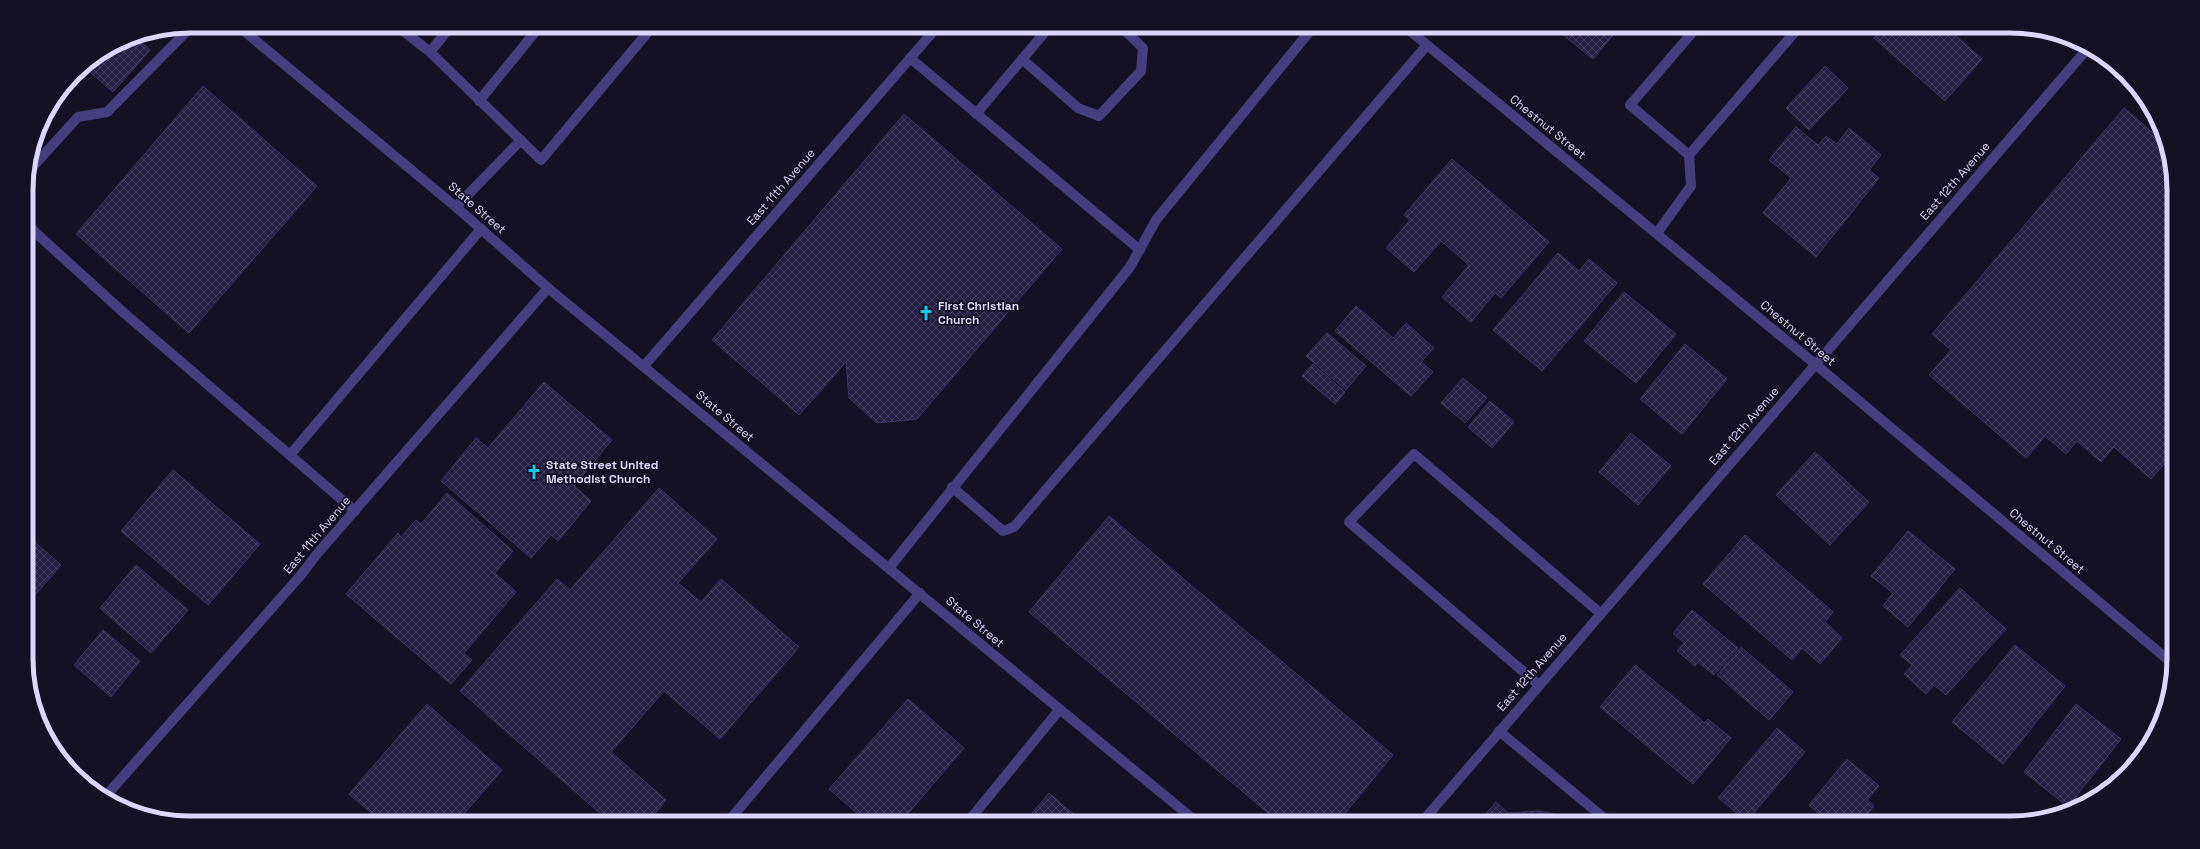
<svg xmlns="http://www.w3.org/2000/svg" width="2200" height="849" viewBox="0 0 2200 849" font-family="'Space Grotesk',sans-serif">
<style>
.building{fill:url(#building-cross-hatch);stroke:#41326d}
.lines{fill:none;stroke-linecap:round;stroke-linejoin:round}
.service{stroke:#453f7f;stroke-width:10}
.minor{stroke:#453f7f;stroke-width:10}
.tertiary{stroke:#453f7f;stroke-width:10}
.labels{text-anchor:middle;dominant-baseline:central;stroke-width:3.5;stroke-linejoin:round;paint-order:stroke}
.street-label{font-size:12px;fill:#dcd6fc;stroke:#151024}
.poi-label{font-size:12px;font-weight:bold;fill:#dcd6fc;stroke:#151024;text-anchor:start}
.rim{fill:none;stroke:#dcd6fc;stroke-width:5}
</style>
<defs>
<pattern id="building-cross-hatch" width="8" height="8" patternUnits="userSpaceOnUse"><rect width="8" height="8" fill="#271e43"/><path d="M0 0l8 8M0 8l8-8" fill="none" stroke="#463e5f"/></pattern>
</defs>
<rect width="100%" height="100%" fill="#151024"/>
<g class="building">
<path d="M1552,26H1605L1603,27L1613,35L1593,59Z"/>
<path d="M1885,26H1945L1982,59L1945,101L1874,38Z"/>
<path d="M135,37L150,50L113,92L83,66L127,38Z"/>
<path d="M1825,66L1848,88L1809,130L1786,108Z"/>
<path d="M203,86L317,186L189,333L76,234Z"/>
<path d="M2124,108L2166,144L2173,168V471L2165,463L2151,479L2114,447L2101,462L2077,441L2066,454L2045,436L2026,458L1929,375L1951,350L1932,334Z"/>
<path d="M904,114L1062,249L917,419L877,423L849,398L846,362L799,415L712,340Z"/>
<path d="M1796,127L1818,145L1826,136L1837,144L1849,128L1881,155L1869,170L1879,178L1816,257L1763,213L1791,178L1769,160Z"/>
<path d="M1452,159L1549,242L1501,298L1495,293L1471,322L1442,297L1469,265L1441,241L1414,272L1386,248L1410,220L1404,215Z"/>
<path d="M1558,253L1579,271L1589,259L1617,283L1542,371L1493,330Z"/>
<path d="M1624,292L1676,334L1636,383L1584,341Z"/>
<path d="M1356,306L1393,338L1406,323L1434,348L1421,362L1433,372L1411,396L1335,331Z"/>
<path d="M1327,333L1366,366L1346,390L1306,356Z"/>
<path d="M1685,344L1727,379L1682,434L1640,399Z"/>
<path d="M1313,364L1345,392L1335,404L1302,376Z"/>
<path d="M1463,378L1487,398L1465,423L1441,403Z"/>
<path d="M544,382L612,440L574,486L591,501L558,541L551,535L531,558L441,481L476,438L488,448Z"/>
<path d="M1490,401L1514,422L1492,448L1468,427Z"/>
<path d="M1631,433L1671,466L1638,505L1599,472Z"/>
<path d="M1815,452L1869,502L1830,545L1776,495Z"/>
<path d="M173,470L260,544L208,605L121,531Z"/>
<path d="M659,488L717,539L678,583L701,602L721,579L799,647L720,739L664,691L611,752L666,800L647,823H611L460,691L557,579L570,590Z"/>
<path d="M447,493L513,551L495,573L516,592L464,653L472,660L451,684L346,594L398,533L401,537L416,520L421,524Z"/>
<path d="M1109,516L1393,755L1337,823H1280L1029,612Z"/>
<path d="M1908,531L1955,569L1908,627L1883,606L1893,593L1871,576Z"/>
<path d="M1745,535L1833,612L1825,622L1842,638L1820,664L1802,648L1792,660L1703,584Z"/>
<path d="M28,536L61,565L29,602Z"/>
<path d="M136,565L188,610L151,653L100,608Z"/>
<path d="M1960,588L2006,629L1946,695L1934,685L1926,694L1904,674L1912,665L1900,655Z"/>
<path d="M1692,610L1738,648L1714,675L1698,662L1695,666L1677,651L1684,643L1673,633Z"/>
<path d="M103,630L140,661L111,697L74,665Z"/>
<path d="M2015,645L2065,686L2003,764L1952,722Z"/>
<path d="M1741,647L1793,692L1769,720L1717,675Z"/>
<path d="M1635,665L1705,723L1708,719L1731,738L1693,784L1600,707Z"/>
<path d="M908,699L964,748L900,823H868L829,789Z"/>
<path d="M427,704L502,770L456,823H383L349,794Z"/>
<path d="M2076,704L2121,739L2068,807L2024,772Z"/>
<path d="M1777,728L1805,752L1747,821L1718,798Z"/>
<path d="M2147,740L2149,742L2140,759L2107,791Z"/>
<path d="M1847,759L1879,786L1867,800L1874,806L1860,823H1853L1850,820L1849,823H1830L1809,805Z"/>
<path d="M1049,793L1084,823H1024Z"/>
<path d="M1496,802L1508,813L1539,811L1554,814L1569,823H1478Z"/>
</g>
<g class="lines">
<g class="service">
<path d="M397,26L430,52L451,26"/>
<path d="M430,52L541,160L653,26"/>
<path d="M910,58L1140,250"/>
<path d="M1022,59L1078,108L1099,116L1141,71L1143,48L1120,26"/>
<path d="M479,101L540,26"/>
<path d="M976,114L1050,26"/>
<path d="M1689,155L1630,105L1698,26"/>
<path d="M28,172L78,117L107,112L192,26"/>
<path d="M456,207L521,140"/>
<path d="M27,223L37,234L124,313L355,511"/>
<path d="M1657,233L1691,186L1689,155L1800,26"/>
<path d="M290,455L481,229"/>
<path d="M952,487L1003,531L1014,527L1427,45"/>
<path d="M889,568L1130,267L1156,220L1314,26"/>
<path d="M1539,685L1349,522L1414,454L1600,613"/>
<path d="M1499,731L1610,823"/>
<path d="M727,823L920,593"/>
<path d="M967,823L1060,709"/>
</g>
<g class="minor">
<path d="M1815,364L2173,664"/>
<path d="M644,366L938,26"/>
</g>
<g class="tertiary">
<path d="M238,26L456,207L548,288L1198,823"/>
<path d="M1404,26L1815,364"/>
<path d="M104,798L301,575L317,554L548,288"/>
<path d="M1421,823L2088,48"/>
</g>
</g>
<defs>
<symbol id="church-bare" viewBox="-9 -9 18 18"><path d="M-1.2-6h2.4v3.5h3.3v2.4h-3.3V6h-2.4V-.1h-3.3v-2.4h3.3Z" fill="#12cbec" stroke="#151024" stroke-width="2.5" paint-order="stroke"/></symbol>
</defs>
<g fill-rule="evenodd">
<use href="#church-bare" x="915" y="302" width="22" height="22"/>
<use href="#church-bare" x="523" y="461" width="22" height="22"/>
</g>
<g class="labels">
<g class="street-label">
<text transform="translate(1548 127) rotate(39)">Chestnut Street</text>
<text transform="translate(1955 181) rotate(-49)">East 12th Avenue</text>
<text transform="translate(781 187) rotate(-49)">East 11th Avenue</text>
<text transform="translate(477 208) rotate(41)">State Street</text>
<text transform="translate(1798 333) rotate(40)">Chestnut Street</text>
<text transform="translate(725 416) rotate(40)">State Street</text>
<text transform="translate(1744 426) rotate(-49)">East 12th Avenue</text>
<text transform="translate(317 535) rotate(-50)">East 11th Avenue</text>
<text transform="translate(2047 541) rotate(40)">Chestnut Street</text>
<text transform="translate(975 622) rotate(40)">State Street</text>
<text transform="translate(1532 672) rotate(-49)">East 12th Avenue</text>
</g>
<g class="poi-label">
<text x="938" y="306">First Christian<tspan x="938" dy="14">Church</tspan></text>
<text x="546" y="465">State Street United<tspan x="546" dy="14">Methodist Church</tspan></text>
</g>
</g>
<path d="M0 0H2200V849H0ZM190 33H2010A157 157 0 0 1 2167 190V659A157 157 0 0 1 2010 816H190A157 157 0 0 1 33 659V190A157 157 0 0 1 190 33Z" fill="#151024" fill-rule="evenodd"/>
<path class="rim" d="M190 33H2010A157 157 0 0 1 2167 190V659A157 157 0 0 1 2010 816H190A157 157 0 0 1 33 659V190A157 157 0 0 1 190 33Z"/>
</svg>
